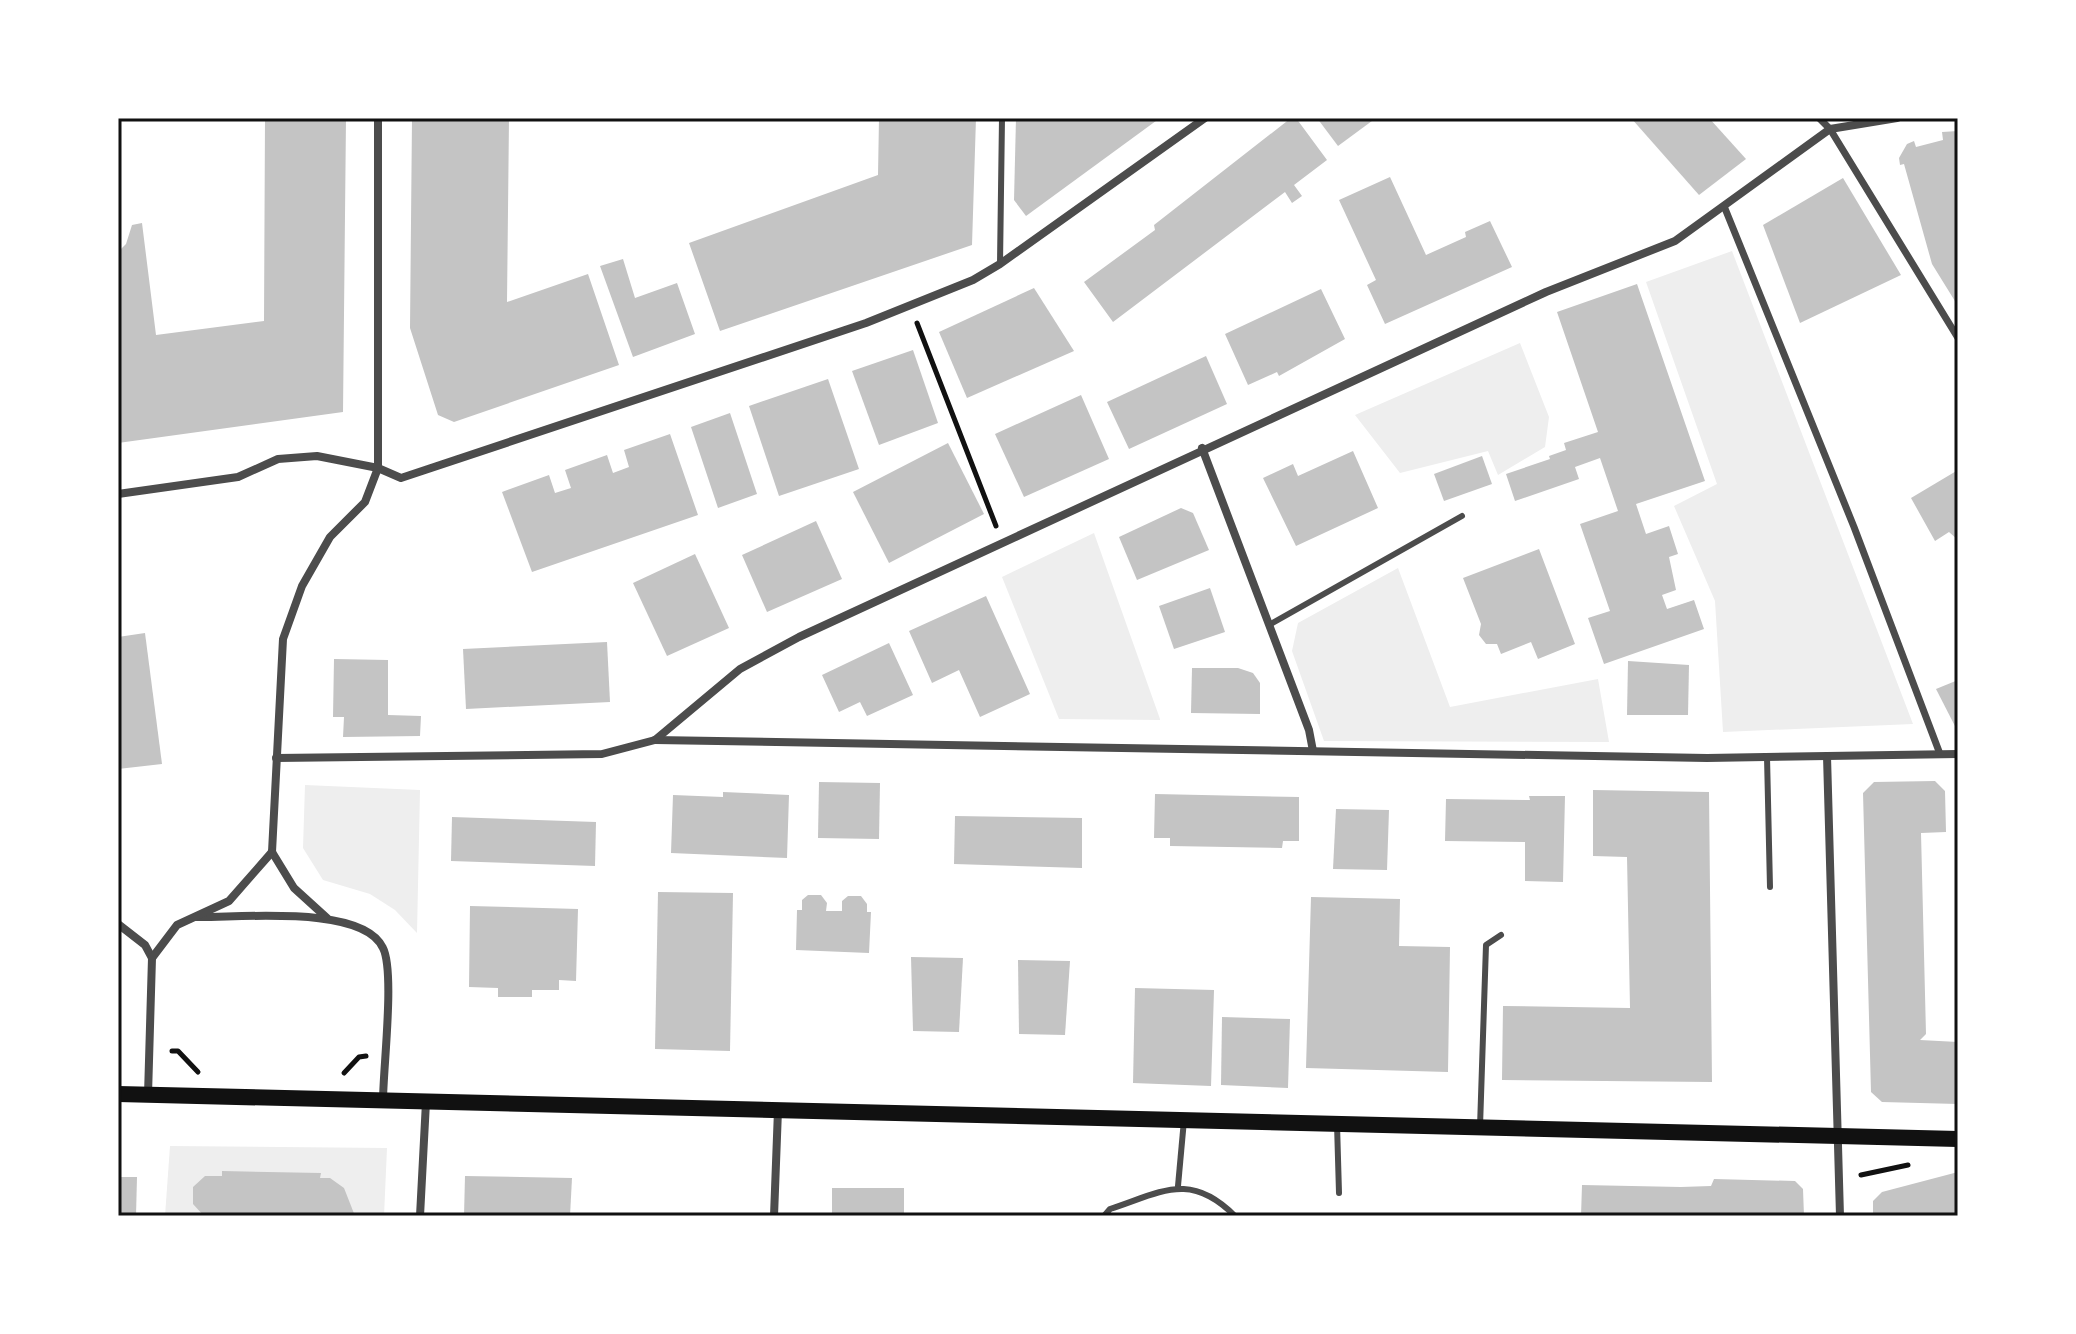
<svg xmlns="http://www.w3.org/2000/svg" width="2076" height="1334" viewBox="0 0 2076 1334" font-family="'Fira Sans Condensed',sans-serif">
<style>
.green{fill:#eee}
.building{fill:#c4c4c4}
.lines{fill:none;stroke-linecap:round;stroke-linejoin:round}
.path{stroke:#111;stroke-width:5}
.service{stroke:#4c4c4c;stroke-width:6}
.pedestrian{stroke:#4c4c4c;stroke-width:7}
.minor{stroke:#4c4c4c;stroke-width:8}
.secondary{stroke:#111;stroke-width:16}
.neatline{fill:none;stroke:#111;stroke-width:3}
</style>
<rect width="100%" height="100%" fill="#fff"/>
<g class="green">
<path d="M1732,251L1913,724L1723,732L1715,601L1674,506L1717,484L1646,282Z"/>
<path d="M1520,343L1549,417L1545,447L1498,475L1488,451L1400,473L1355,415Z"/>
<path d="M1094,533L1160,719V720L1059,719L1002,577Z"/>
<path d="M1398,568L1450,707L1598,679L1609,742L1324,741L1292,651L1298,623Z"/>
<path d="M305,785L420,790L417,933L395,910L370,894L323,880L303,848Z"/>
<path d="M170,1146L387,1148L384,1216H165Z"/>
</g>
<g class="building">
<path d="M265,118H346L343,412L118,443V252L126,244L132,225L142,223L156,335L264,321Z"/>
<path d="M412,118H509L507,302L588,274L619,365L454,422L438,415L410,328Z"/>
<path d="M879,118H976L972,245L720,331L689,243L878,175Z"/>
<path d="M1016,118H1160L1026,216L1014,200Z"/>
<path d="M1291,118H1296L1327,160L1294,185L1302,196L1292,203L1285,192L1113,322L1084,282L1155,230L1154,225Z"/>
<path d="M1317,118H1376L1338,146Z"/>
<path d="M1631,118H1709L1746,159L1699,195Z"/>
<path d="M1958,131V306L1932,264L1904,164L1900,165L1899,158L1907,144L1914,141L1916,147L1943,140L1942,132Z"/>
<path d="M1390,177L1426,255L1466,237L1465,232L1490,221L1512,267L1385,324L1367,285L1376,280L1339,200Z"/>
<path d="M1843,178L1901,275L1800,323L1763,225Z"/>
<path d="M623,259L635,298L677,283L695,334L633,357L600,266Z"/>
<path d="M1637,284L1705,481L1636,504L1646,534L1669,526L1678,554L1669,557L1676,590L1662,595L1667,609L1694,600L1704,629L1604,664L1588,618L1610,611L1580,524L1618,511L1600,458L1575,467L1579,479L1515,501L1506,474L1550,459L1549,456L1566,450L1564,443L1598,432L1557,312Z"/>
<path d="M1034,288L1074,351L967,398L939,332Z"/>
<path d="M1321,289L1345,339L1279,376L1277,372L1248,385L1225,334Z"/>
<path d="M913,350L938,423L879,445L852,371Z"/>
<path d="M1206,356L1227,404L1129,449L1107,402Z"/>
<path d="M828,379L859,469L779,496L749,406Z"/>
<path d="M1081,395L1109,459L1024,497L995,434Z"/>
<path d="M730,413L757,494L718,508L691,427Z"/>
<path d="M670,434L698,515L532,572L502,492L549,475L555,493L571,488L565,470L607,455L613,473L629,467L624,450Z"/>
<path d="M948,443L984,514L889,563L853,492Z"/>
<path d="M1353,451L1378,508L1296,546L1263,478L1293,464L1298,476Z"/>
<path d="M1482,456L1492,484L1444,501L1434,474Z"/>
<path d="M1958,470V540L1949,532L1935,541L1911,498Z"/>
<path d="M1181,508L1193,513L1209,550L1137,580L1119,537Z"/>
<path d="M816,521L842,579L767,612L742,555Z"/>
<path d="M1539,549L1575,644L1538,659L1531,642L1501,654L1497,644H1486L1479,635L1481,624L1463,578Z"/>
<path d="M695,554L729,628L667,656L633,583Z"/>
<path d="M1210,588L1225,632L1174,649L1159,606Z"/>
<path d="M986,596L1030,694L980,717L959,670L932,683L909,631Z"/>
<path d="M145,633L162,764L118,769V637Z"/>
<path d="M607,642L610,702L466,709L463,649Z"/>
<path d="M889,643L913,695L867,716L860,702L839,712L822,675Z"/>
<path d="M334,659L388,660V715L421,716L420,736L343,737L344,717H333Z"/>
<path d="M1628,661L1689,665L1688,715H1627Z"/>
<path d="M1192,668H1238L1253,673L1260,683V714L1191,713Z"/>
<path d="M1958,680V732L1936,689Z"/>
<path d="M1935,781L1945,791L1946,832L1921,833L1926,1034L1920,1040L1958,1042V1104L1882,1102L1871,1092L1863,793L1874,782Z"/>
<path d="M819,782L880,783L879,839L818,838Z"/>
<path d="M1593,790L1709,792L1712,1082L1502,1080L1503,1006L1630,1008L1627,857L1593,856Z"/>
<path d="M723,792L789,795L787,858L671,853L673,795L723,797Z"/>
<path d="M1155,794L1299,797V841H1283L1282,848L1170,846V838H1154Z"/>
<path d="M1529,796H1565L1563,882L1525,881V842L1445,841L1446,799L1530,800Z"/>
<path d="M1336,809L1389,810L1387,870L1333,869Z"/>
<path d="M955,816L1082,818V868L954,864Z"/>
<path d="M452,817L596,822L595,866L451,861Z"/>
<path d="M658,892L733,893L730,1051L655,1049Z"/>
<path d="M808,895H821L827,903L826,911H842V901L848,896H861L867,904V912H871L869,953L796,950L797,910H802V900Z"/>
<path d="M1311,897L1400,899L1399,946L1450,947L1448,1072L1306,1068Z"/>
<path d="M470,906L578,909L576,981L559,980V990H532V997H498V988L469,987Z"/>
<path d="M911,957L963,958L959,1032L913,1031Z"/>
<path d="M1018,960L1070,961L1065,1035L1019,1034Z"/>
<path d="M1135,988L1214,990L1211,1086L1133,1083Z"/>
<path d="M1222,1017L1290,1019L1288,1088L1221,1085Z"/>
<path d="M222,1171L321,1173L320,1178H330L344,1188L355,1216H204L193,1204V1187L205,1176H222Z"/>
<path d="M1958,1172V1216H1873V1201L1882,1192Z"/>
<path d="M465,1176L572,1178L570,1216H464Z"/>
<path d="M118,1177H137L136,1216H118Z"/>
<path d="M1714,1179L1795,1181L1803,1189L1804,1216H1581L1582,1185L1681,1187L1711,1186Z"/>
<rect x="832" y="1188" width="72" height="28"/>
</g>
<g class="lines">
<g class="path">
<path d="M917,323L996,526"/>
<path d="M172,1051H178L198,1072"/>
<path d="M344,1073L359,1057L366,1056"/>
<path d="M1861,1175L1908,1165"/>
</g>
<g class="service">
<path d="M1000,264L1002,118"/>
<path d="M1269,625L1462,516"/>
<path d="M1767,757L1770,887"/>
<path d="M1337,1124L1339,1193"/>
<path d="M1480,1127L1486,945L1501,935"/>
<path d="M1178,1186L1184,1120"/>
<path d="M1104,1216L1110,1209C1162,1192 1190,1171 1235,1216"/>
</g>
<g class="pedestrian">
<path d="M1819,118L1830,129L1958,338"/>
<path d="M1724,206L1854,527L1940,754"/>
</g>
<g class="minor">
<path d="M1202,448L1309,730L1313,751"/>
<path d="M118,494L238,477L278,459L317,456L378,468L401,478L866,323L973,280L1000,264L1205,118"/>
<path d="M655,740L1707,758L1958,754"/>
<path d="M1827,756L1840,1216"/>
<path d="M276,758L602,754L655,740L740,669L799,637L1546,292L1675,241L1830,129L1897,118"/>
<path d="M272,852L283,639L302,586L330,537L365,502L378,468V118"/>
<path d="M272,852L294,888L327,918"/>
<path d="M196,917C238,918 363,904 383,948C395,972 383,1069 383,1101"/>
<path d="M118,924L145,945L152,958"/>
<path d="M148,1095L152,958L177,925L229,901L272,852"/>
<path d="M420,1216L426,1102"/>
<path d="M774,1216L778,1110"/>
</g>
<path class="secondary" d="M118,1094L1958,1139"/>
</g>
<rect width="2076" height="1334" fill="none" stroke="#ffffff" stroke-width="240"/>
<rect x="120" y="120" width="1836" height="1094" class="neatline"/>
</svg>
